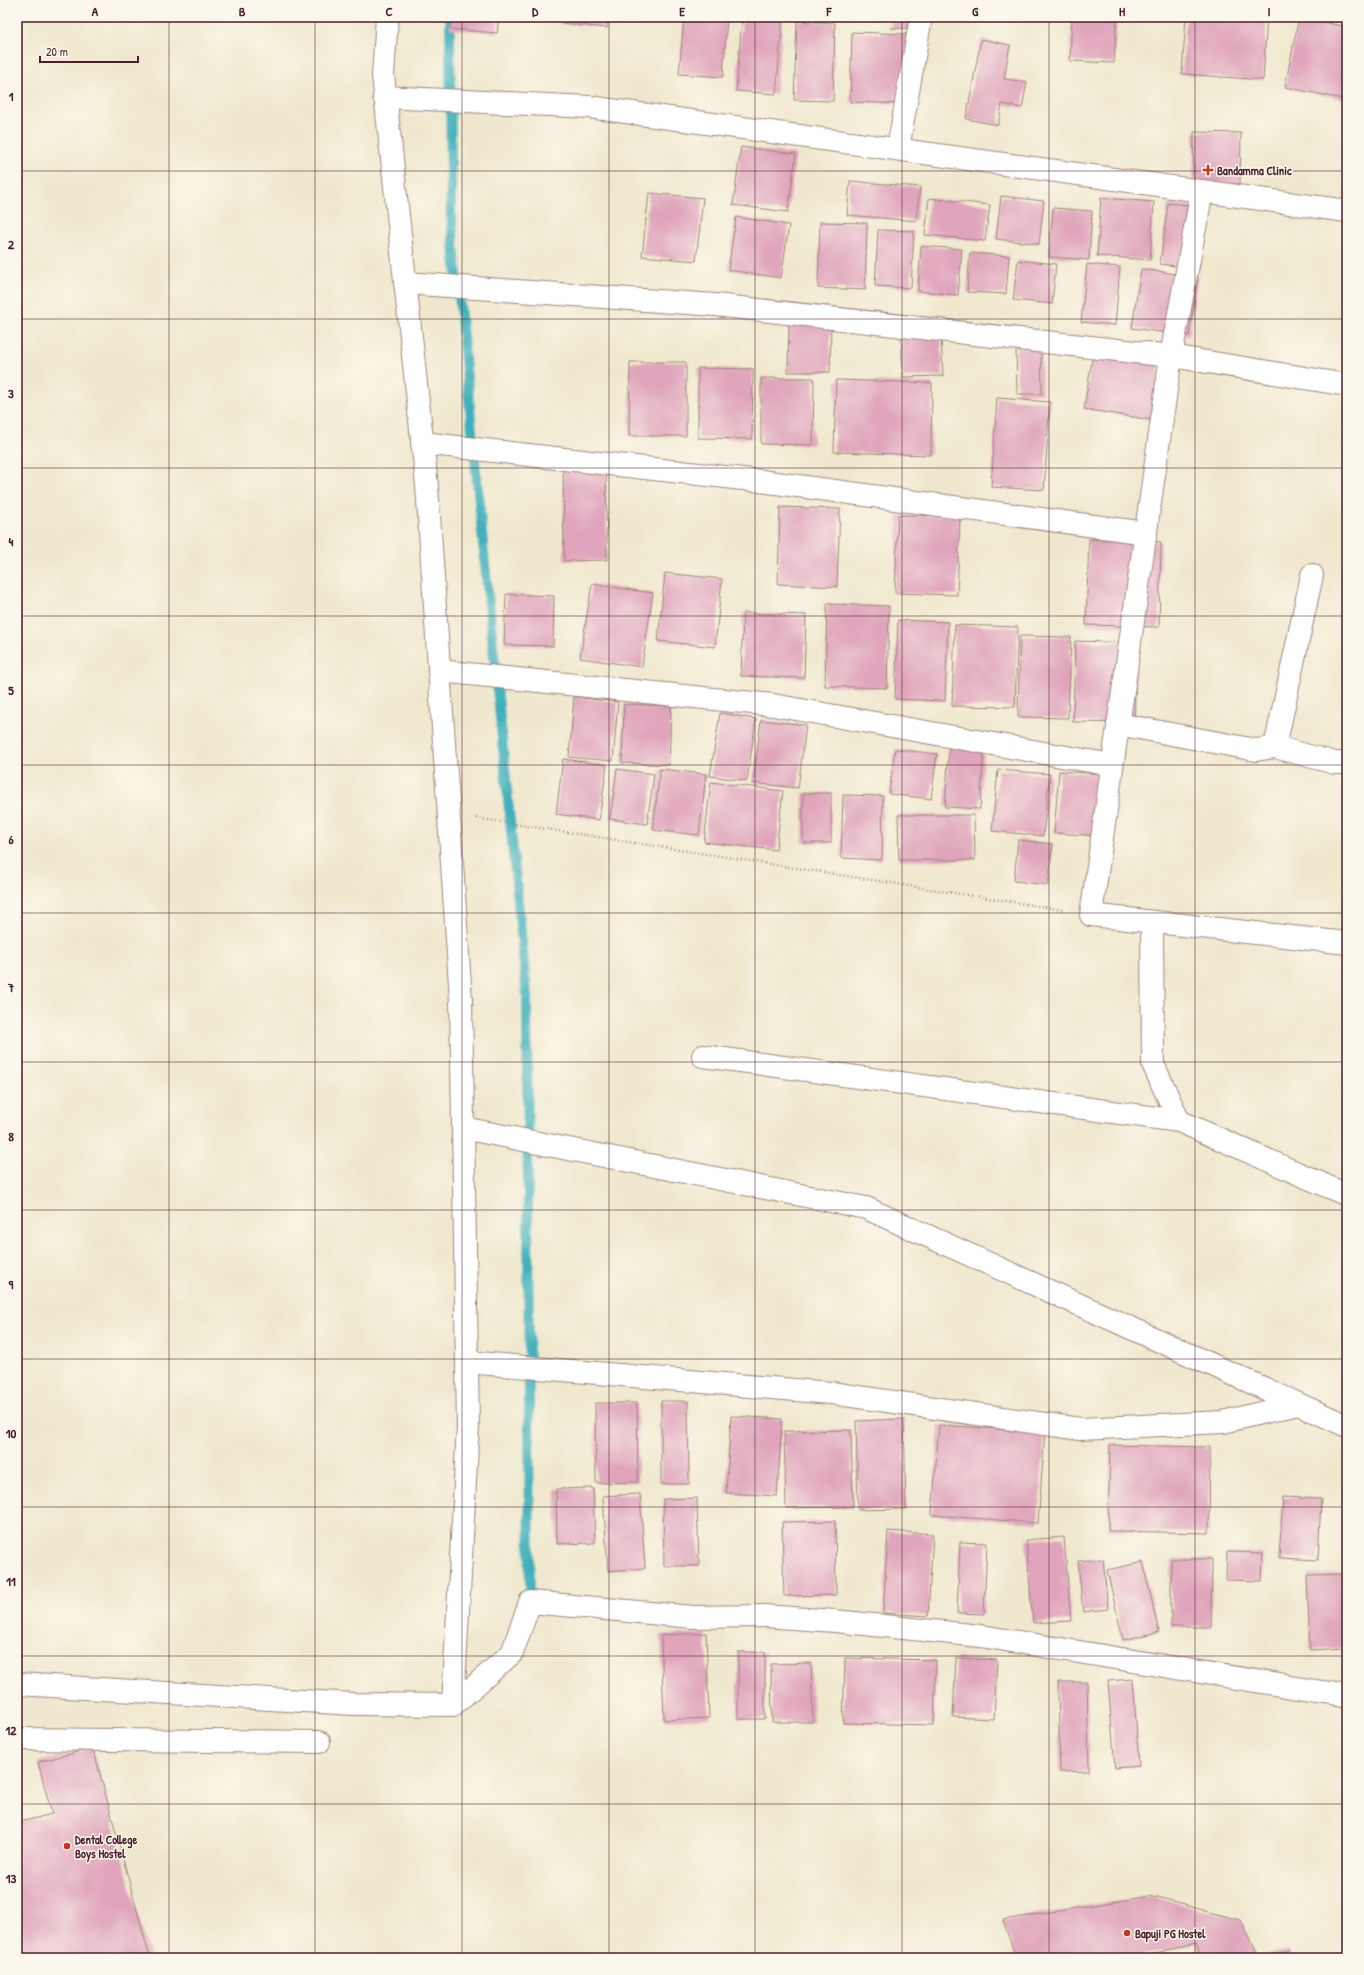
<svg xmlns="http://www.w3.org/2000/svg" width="1364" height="1975" viewBox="0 0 1364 1975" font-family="'Patrick Hand',sans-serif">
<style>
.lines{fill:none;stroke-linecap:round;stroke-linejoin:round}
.stream{stroke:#41b1bc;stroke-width:10}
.building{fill:#e0a5bc}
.street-casing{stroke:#9d847c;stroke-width:24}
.path{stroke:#9d847c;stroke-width:2.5;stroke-dasharray:1 3;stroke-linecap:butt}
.street{stroke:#fff;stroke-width:22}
.grid{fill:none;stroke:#4a1f2b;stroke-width:1;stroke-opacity:0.55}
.poi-dot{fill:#c8321e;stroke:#fbf7ec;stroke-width:1.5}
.labels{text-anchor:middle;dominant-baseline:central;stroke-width:3;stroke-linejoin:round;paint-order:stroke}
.poi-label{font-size:12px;font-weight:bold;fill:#4a1f2b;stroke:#fbf7ec;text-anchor:start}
.neatline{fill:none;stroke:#4a1f2b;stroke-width:1.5}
.grid-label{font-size:13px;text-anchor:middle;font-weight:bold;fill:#4a1f2b}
</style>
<rect width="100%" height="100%" fill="#fbf7ec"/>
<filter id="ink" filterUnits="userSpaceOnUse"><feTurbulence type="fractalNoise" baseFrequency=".025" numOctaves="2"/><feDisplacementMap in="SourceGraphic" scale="8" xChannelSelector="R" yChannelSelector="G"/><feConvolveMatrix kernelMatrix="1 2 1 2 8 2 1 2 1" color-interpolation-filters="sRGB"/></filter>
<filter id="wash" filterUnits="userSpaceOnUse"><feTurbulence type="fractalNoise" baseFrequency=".012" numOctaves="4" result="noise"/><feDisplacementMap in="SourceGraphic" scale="16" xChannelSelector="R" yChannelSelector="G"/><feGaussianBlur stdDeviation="0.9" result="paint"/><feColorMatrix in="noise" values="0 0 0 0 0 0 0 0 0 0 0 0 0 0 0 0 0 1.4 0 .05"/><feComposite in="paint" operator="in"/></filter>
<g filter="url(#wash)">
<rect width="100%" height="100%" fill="#f0e8ce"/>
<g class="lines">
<path class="stream" d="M450,17L451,214L527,995L530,1602"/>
</g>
<g id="blocks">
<g class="building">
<path d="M451,17H499L497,33L450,29Z"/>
<path d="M560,17H608L607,28L560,23Z"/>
<path d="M684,17H727L723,77L679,74Z"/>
<path d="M742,17H783L776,94L736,91Z"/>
<path d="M892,17H925V29L891,28Z"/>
<path d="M1072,17H1117L1114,63L1070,61Z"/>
<path d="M1186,17H1267L1263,80L1182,74Z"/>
<path d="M1299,17L1347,27V100L1285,87Z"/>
<path d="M797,21L835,23L833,101L794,100Z"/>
<path d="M852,32L906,34L905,104L850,102Z"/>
<path d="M981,39L1010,45L1004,79L1027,82L1022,108L1002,104L998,125L966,119Z"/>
<path d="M1194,132L1241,133L1240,184L1193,183Z"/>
<path d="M741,147L796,154L788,212L733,205Z"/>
<path d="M850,181L920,187L916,221L847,215Z"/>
<path d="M649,193L703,198L696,261L642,256Z"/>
<path d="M1001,196L1044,201L1039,244L996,239Z"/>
<path d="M929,198L990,205L985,241L925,235Z"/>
<path d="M1101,198L1154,202L1150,260L1097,256Z"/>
<path d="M1168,203L1207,207L1199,269L1160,264Z"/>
<path d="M1053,208L1092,211L1089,260L1049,257Z"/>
<path d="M736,217L789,225L781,278L728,270Z"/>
<path d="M820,222L867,223L865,290L818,288Z"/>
<path d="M878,230L914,231L911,288L875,286Z"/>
<path d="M921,246L962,249L958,295L918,291Z"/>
<path d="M970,253L1009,256L1006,294L967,292Z"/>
<path d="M1018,260L1056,264L1052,304L1013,300Z"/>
<path d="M1087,264L1120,267L1115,325L1081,322Z"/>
<path d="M1141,269L1198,277L1189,336L1132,328Z"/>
<path d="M831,318L830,372H788L789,319Z"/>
<path d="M941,334L943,376L903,377L901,336Z"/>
<path d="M1016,348H1041L1042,394H1017Z"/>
<path d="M1093,353L1160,364L1151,420L1084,409Z"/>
<path d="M630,362H686V436H629Z"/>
<path d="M698,368L753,369L752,439L698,438Z"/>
<path d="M761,378H814L813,445L761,444Z"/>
<path d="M836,380L932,383L931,455L834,452Z"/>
<path d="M997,398L1050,402L1044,490L991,487Z"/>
<path d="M563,454H606L607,560L564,561Z"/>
<path d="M780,507L840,509L837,587L778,584Z"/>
<path d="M898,515L960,516L957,595L895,593Z"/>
<path d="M1089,539L1161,542L1159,627L1086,625Z"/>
<path d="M665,573L722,579L715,647L658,641Z"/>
<path d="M592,584L653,593L642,667L580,658Z"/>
<path d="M506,594L554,596L553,646L504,645Z"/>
<path d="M827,604L889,606L887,688L825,686Z"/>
<path d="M743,613L806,615L804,678L741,676Z"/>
<path d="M898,620L948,622L945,701L895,699Z"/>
<path d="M955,625L1018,627L1015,707L952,706Z"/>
<path d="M1020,636L1071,637L1068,718L1018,717Z"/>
<path d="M1075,641L1137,643L1134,723L1073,722Z"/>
<path d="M574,697L618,702L613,761L569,757Z"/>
<path d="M624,704L671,706L669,765L622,763Z"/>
<path d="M720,713L756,719L747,781L710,776Z"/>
<path d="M761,720L806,725L798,788L753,783Z"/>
<path d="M949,747L984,749L980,809L945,807Z"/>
<path d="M895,749L937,754L931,799L889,794Z"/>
<path d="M563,759L607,765L599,820L556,814Z"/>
<path d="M617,769L654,774L647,824L610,819Z"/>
<path d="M660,769L706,774L699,835L653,830Z"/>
<path d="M998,770L1050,774L1043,836L992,831Z"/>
<path d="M1059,771L1102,774L1098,836L1054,833Z"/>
<path d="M711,782L783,791L776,850L704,842Z"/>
<rect x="803" y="793" width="28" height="50"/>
<path d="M843,795L883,796L882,860L841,858Z"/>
<path d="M898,815H974L975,860H899Z"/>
<path d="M1018,840L1053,844L1048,885L1014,881Z"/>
<path d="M661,1401H688L689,1484H661Z"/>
<path d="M595,1403H637L638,1482L596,1483Z"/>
<path d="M731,1416L782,1419L777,1496L726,1493Z"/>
<path d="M904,1419L906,1509L858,1510L856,1421Z"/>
<path d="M939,1425L1045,1432L1038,1523L932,1515Z"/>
<path d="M851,1430L853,1507L786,1508L784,1431Z"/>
<path d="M1110,1445L1210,1447L1209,1533L1108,1531Z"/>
<path d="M593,1488L595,1543L557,1544L556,1489Z"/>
<path d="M640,1494L645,1568L608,1571L603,1496Z"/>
<path d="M1283,1497L1321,1499L1318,1560L1279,1558Z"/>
<path d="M697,1498L699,1566H664L663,1499Z"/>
<path d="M835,1521L836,1595L784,1596L782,1522Z"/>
<path d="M888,1531L933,1534L928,1616L883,1613Z"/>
<path d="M1064,1537L1071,1621L1033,1623L1026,1540Z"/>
<path d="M960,1542L987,1543L984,1614L957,1613Z"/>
<path d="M1227,1552L1263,1553L1262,1581L1226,1580Z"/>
<path d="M1103,1559L1108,1609L1083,1612L1078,1561Z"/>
<path d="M1171,1559H1212L1211,1627H1171Z"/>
<path d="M1143,1562L1159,1632L1123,1640L1107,1570Z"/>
<path d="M1343,1574L1346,1648L1310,1650L1307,1575Z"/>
<path d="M706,1633L709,1718L664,1720L661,1635Z"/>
<rect x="738" y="1652" width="27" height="67"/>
<path d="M845,1658L936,1660L934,1725L843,1723Z"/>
<path d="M956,1658L997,1660L994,1719L953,1717Z"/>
<path d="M811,1663L813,1722H772L771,1664Z"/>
<path d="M1133,1679L1139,1766L1115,1768L1108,1681Z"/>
<path d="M1058,1682H1087L1089,1771L1060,1772Z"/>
<path d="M93,1748L150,1958H17V1823L52,1814L38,1762Z"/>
<path d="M1150,1896L1240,1920L1258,1956L1287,1951L1290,1958H1201L1196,1945L1127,1958H1016L1003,1920Z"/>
</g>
</g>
</g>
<g filter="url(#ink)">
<use href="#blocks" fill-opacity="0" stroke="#9d847c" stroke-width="1"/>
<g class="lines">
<defs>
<g id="street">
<path d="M384,97L589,107L1347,211"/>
<path d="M898,149L921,17"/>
<path d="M1202,191L1171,356L1091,915L1347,943"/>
<path d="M405,283L715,305L1171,356L1347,385"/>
<path d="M422,443L761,481L1146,533"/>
<path d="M439,671L773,705L1112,765"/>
<path d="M1118,724L1256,750L1275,747L1335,763H1347"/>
<path d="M1275,747L1312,575"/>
<path d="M1152,922L1153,1064L1179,1121L1347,1195"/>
<path d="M703,1056L1179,1121"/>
<path d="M463,1128L866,1208L1347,1426"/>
<path d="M467,1362L831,1393L1080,1429L1223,1422L1298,1404"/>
<path d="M17,1684L354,1704L453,1705L468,1426L461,1000L427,486L383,75L387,17"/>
<path d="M453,1705L512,1653L530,1602L693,1617L764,1616L835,1621L981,1636L1347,1696"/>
<path d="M17,1739L319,1742"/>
</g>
</defs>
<use href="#street" class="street-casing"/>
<path class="path" d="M476,818L1064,910"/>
<use href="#street" class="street"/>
</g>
</g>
<path class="grid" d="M169,17V1958M315,17V1958M462,17V1958M609,17V1958M755,17V1958M902,17V1958M1049,17V1958M1195,17V1958M17,171H1347M17,319H1347M17,468H1347M17,616H1347M17,765H1347M17,913H1347M17,1062H1347M17,1210H1347M17,1359H1347M17,1507H1347M17,1656H1347M17,1804H1347"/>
<g class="poi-dot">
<path d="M1206 164h4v4h4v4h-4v4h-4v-4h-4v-4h4z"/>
<circle cx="67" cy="1846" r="4"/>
<circle cx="1127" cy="1933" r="4"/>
</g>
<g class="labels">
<g class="poi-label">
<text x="1217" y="170">Bandamma Clinic</text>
<text x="75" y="1839">Dental College<tspan x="75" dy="14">Boys Hostel</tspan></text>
<text x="1135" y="1933">Bapuji PG Hostel</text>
</g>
</g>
<rect width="1364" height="1975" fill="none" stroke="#fbf7ec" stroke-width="44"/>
<path d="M40 56v6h98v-6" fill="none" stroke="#4a1f2b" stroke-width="2"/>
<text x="46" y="56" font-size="12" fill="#4a1f2b" stroke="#fbf7ec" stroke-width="3" paint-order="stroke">20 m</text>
<rect x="22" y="22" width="1320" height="1931" class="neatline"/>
<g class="grid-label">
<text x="95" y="16">A</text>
<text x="242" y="16">B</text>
<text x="389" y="16">C</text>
<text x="535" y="16">D</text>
<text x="682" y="16">E</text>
<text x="829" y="16">F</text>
<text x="975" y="16">G</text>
<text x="1122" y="16">H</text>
<text x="1269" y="16">I</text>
<text x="11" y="101">1</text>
<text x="11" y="249">2</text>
<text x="11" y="398">3</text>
<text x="11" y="546">4</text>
<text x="11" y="695">5</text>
<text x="11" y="844">6</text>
<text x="11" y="992">7</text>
<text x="11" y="1141">8</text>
<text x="11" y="1289">9</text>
<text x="11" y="1438">10</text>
<text x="11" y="1586">11</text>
<text x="11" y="1735">12</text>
<text x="11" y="1883">13</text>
</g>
</svg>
